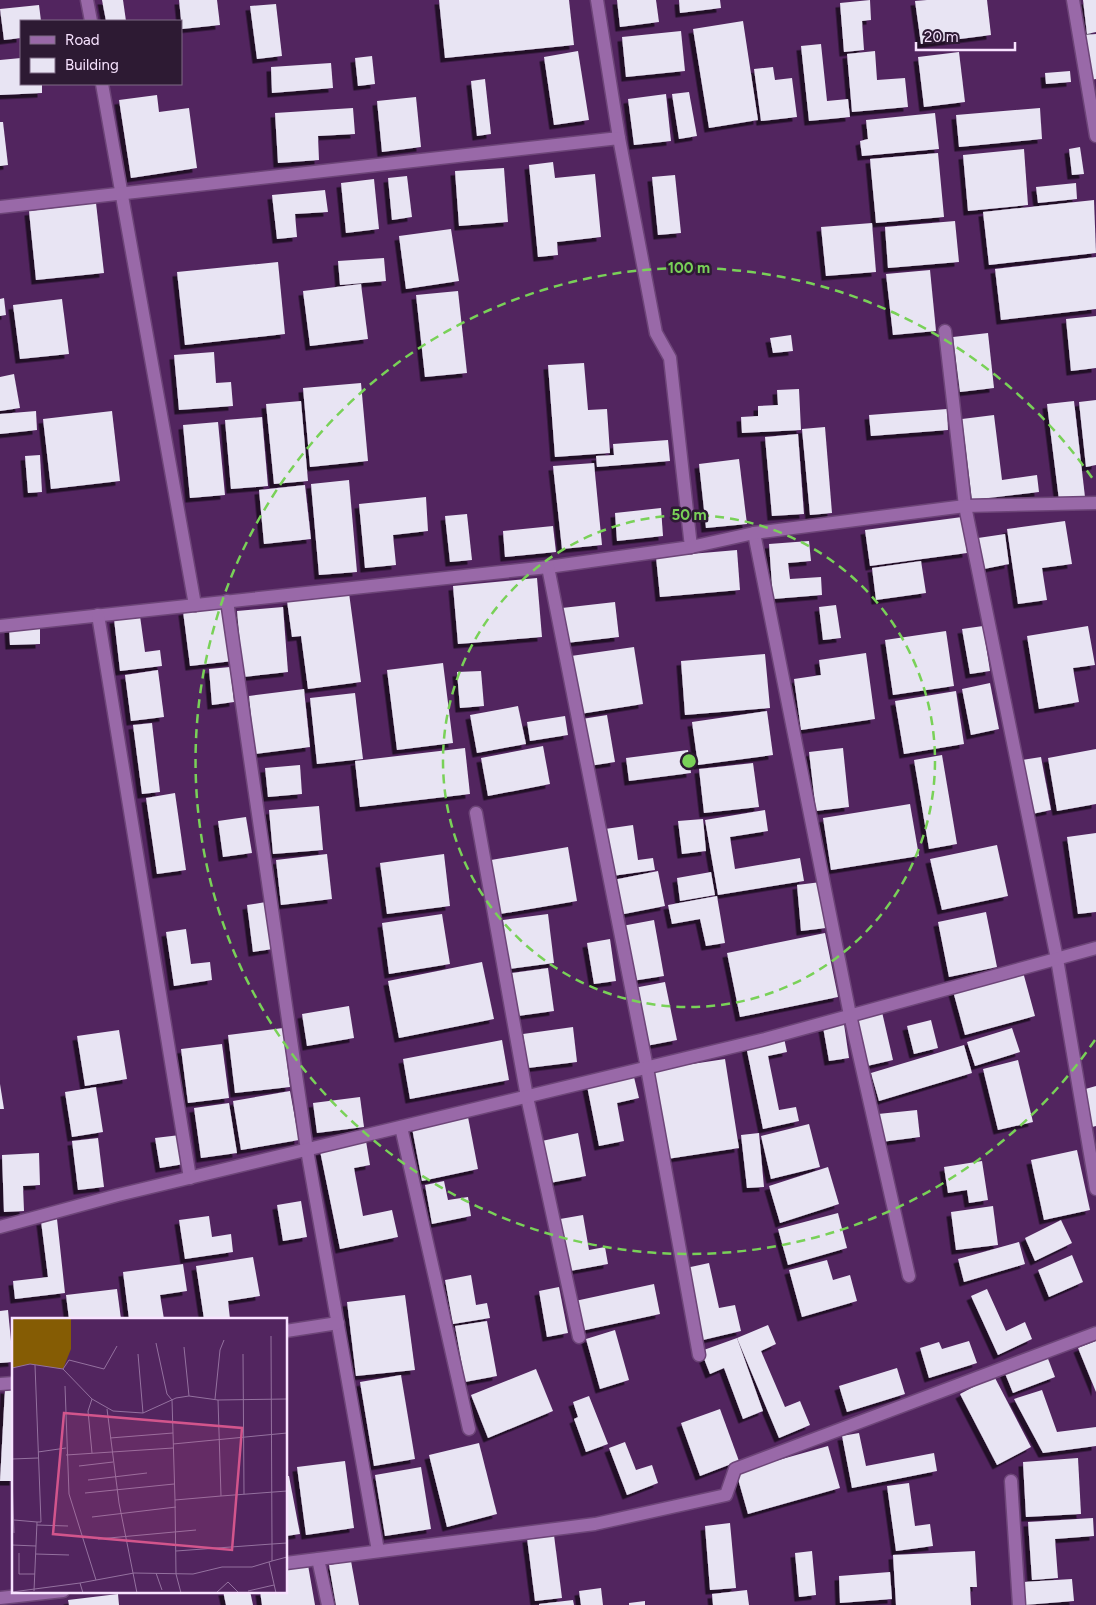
<svg xmlns="http://www.w3.org/2000/svg" width="1096" height="1605" viewBox="0 0 1096 1605" font-family="Figtree,sans-serif">
<style>
.building{fill:#e8e4f3;filter:url(#shadow)}
.lines{fill:none;stroke-linecap:round;stroke-linejoin:round}
.street-casing{stroke:#6d4578;stroke-width:15}
.street{stroke:#9969a8;stroke-width:12}
.ring{fill:none;stroke:#79d158;stroke-width:2.5;stroke-dasharray:9 6}
.inset-road{fill:none;stroke:#94719f;stroke-width:1}
.view{fill:#d2558c;fill-opacity:0.15;stroke:#d2558c;stroke-width:2.5}
.inset-edge{fill:none;stroke:#f8e3ff;stroke-width:2.5}
.centre{fill:#79d158;stroke:#2d1a33;stroke-width:2.5}
.ring-label{font-size:15px;text-anchor:middle;font-weight:bold;fill:#79d158;stroke:#2d1a33;stroke-width:5;stroke-linejoin:round;paint-order:stroke}
</style>
<defs>
<filter id="shadow"><feDropShadow dx="-4.5" dy="4.5" stdDeviation="0" flood-color="#0009"/></filter>
</defs>
<rect width="100%" height="100%" fill="#52255f"/>
<g class="building">
<path d="M102,0H123L126,21H106Z"/>
<path d="M179,0H217L220,25L182,29Z"/>
<path d="M439,0H569L574,45L445,58Z"/>
<path d="M617,0H656L659,22L620,27Z"/>
<path d="M679,0H720L721,8L680,13Z"/>
<path d="M870,0L871,20L862,21L864,50L844,52L840,3Z"/>
<path d="M927,0H987L991,35L921,44L915,1Z"/>
<path d="M1083,0H1096V32L1087,34Z"/>
<path d="M276,4L282,56L257,59L250,6Z"/>
<path d="M39,5L41,21H21V38L4,40L0,9Z"/>
<path d="M743,21L758,120L709,128L693,29Z"/>
<path d="M681,31L685,71L626,77L622,37Z"/>
<path d="M1096,34V79L1089,80L1084,35Z"/>
<path d="M821,44L827,101L848,99L850,117L809,121L801,46Z"/>
<path d="M578,51L589,120L554,125L544,57Z"/>
<path d="M875,51L877,80L905,78L908,107L852,112L847,54Z"/>
<path d="M959,52L965,102L924,107L918,57Z"/>
<path d="M372,56L375,84L358,86L355,58Z"/>
<path d="M21,58V84H42V93L0,95V60Z"/>
<path d="M331,63L333,88L272,93L271,67Z"/>
<path d="M773,67L775,80L792,78L797,117L761,121L754,69Z"/>
<path d="M1070,71L1071,82L1046,84L1045,73Z"/>
<path d="M485,79L491,134L477,136L471,81Z"/>
<path d="M689,92L697,136L679,139L672,94Z"/>
<path d="M666,94L671,141L634,145L628,99Z"/>
<path d="M157,95L159,112L189,108L197,168L131,178L119,100Z"/>
<path d="M416,97L421,147L382,152L377,101Z"/>
<path d="M353,108L355,134L318,136L319,160L278,163L275,113Z"/>
<path d="M1040,108L1042,139L959,147L956,115Z"/>
<path d="M935,113L939,149L862,156L860,141L868,139L866,120Z"/>
<path d="M0,122H3L8,165L0,166Z"/>
<path d="M1080,147L1084,174L1072,175L1069,149Z"/>
<path d="M1024,149L1028,205L968,211L963,155Z"/>
<path d="M938,153L944,217L876,223L870,159Z"/>
<path d="M553,162L555,178L595,174L601,237L557,242L558,255L538,257L529,165Z"/>
<path d="M504,168L508,222L459,226L455,171Z"/>
<path d="M675,175L681,233L658,235L652,177Z"/>
<path d="M407,176L412,217L392,220L388,178Z"/>
<path d="M374,179L379,229L346,233L341,183Z"/>
<path d="M1076,183L1077,199L1038,203L1036,187Z"/>
<path d="M325,190L328,212L295,214L297,237L277,239L272,195Z"/>
<path d="M1094,200L1096,253L989,265L983,212Z"/>
<path d="M96,203L104,273L36,280L29,211Z"/>
<path d="M955,221L959,262L888,268L885,227Z"/>
<path d="M872,223L876,272L826,276L821,227Z"/>
<path d="M451,229L459,281L406,289L399,236Z"/>
<path d="M1096,257V309L1001,320L995,269Z"/>
<path d="M384,258L386,281L340,285L338,261Z"/>
<path d="M278,262L285,334L185,345L177,272Z"/>
<path d="M930,270L936,331L893,335L886,274Z"/>
<path d="M361,284L368,339L310,346L303,291Z"/>
<path d="M458,291L467,373L425,377L416,295Z"/>
<path d="M4,298L6,315L0,316V299Z"/>
<path d="M62,299L69,354L20,359L13,305Z"/>
<path d="M1096,316V368L1071,371L1066,319Z"/>
<path d="M988,333L994,388L960,392L953,337Z"/>
<path d="M791,335L793,351L773,353L770,338Z"/>
<path d="M214,352L216,383L231,382L233,406L179,410L174,355Z"/>
<path d="M584,363L588,410L607,409L610,453L555,457L548,365Z"/>
<path d="M14,374L20,408L0,411V377Z"/>
<path d="M361,383L368,461L310,467L303,388Z"/>
<path d="M799,389L801,430L742,433L741,417L758,416V406L778,405L777,390Z"/>
<path d="M1096,400V465L1086,467L1079,402Z"/>
<path d="M301,401L308,481L274,484L266,404Z"/>
<path d="M1074,401L1085,497L1059,500L1047,404Z"/>
<path d="M947,409L948,430L871,436L869,415Z"/>
<path d="M36,411L37,430L0,434V414Z"/>
<path d="M112,411L120,481L51,489L43,419Z"/>
<path d="M994,415L1002,480L1037,475L1039,492L972,500L962,419Z"/>
<path d="M262,417L268,486L231,489L225,420Z"/>
<path d="M218,422L225,495L190,498L183,425Z"/>
<path d="M825,427L832,513L810,515L802,429Z"/>
<path d="M798,434L804,514L772,516L765,437Z"/>
<path d="M668,440L670,461L597,467L596,456L614,455L613,444Z"/>
<path d="M40,455L42,492L28,493L25,456Z"/>
<path d="M739,459L747,524L706,528L699,464Z"/>
<path d="M594,463L602,545L562,549L553,466Z"/>
<path d="M349,480L357,572L319,575L311,484Z"/>
<path d="M305,485L311,539L264,544L259,490Z"/>
<path d="M426,497L428,531L393,535L396,565L365,568L359,504Z"/>
<path d="M661,508L663,536L617,541L615,513Z"/>
<path d="M467,514L472,560L450,562L445,516Z"/>
<path d="M962,517L967,553L870,566L865,530Z"/>
<path d="M1065,521L1072,564L1042,568L1047,600L1018,604L1007,529Z"/>
<path d="M553,526L556,552L505,557L503,531Z"/>
<path d="M1005,534L1009,564L984,569L978,538Z"/>
<path d="M809,541L811,561L788,563L790,579L821,577L822,595L773,599L769,544Z"/>
<path d="M737,550L740,590L660,597L656,557Z"/>
<path d="M921,561L926,593L876,600L872,568Z"/>
<path d="M537,578L542,637L458,644L453,586Z"/>
<path d="M349,593L361,682L308,689L301,636L292,637L287,601Z"/>
<path d="M615,602L619,637L566,643L562,608Z"/>
<path d="M225,605L233,661L190,666L183,611Z"/>
<path d="M836,605L841,638L823,640L819,607Z"/>
<path d="M283,607L288,672L243,677L237,611Z"/>
<path d="M140,616L145,652L160,650L162,666L120,671L114,619Z"/>
<path d="M983,626L990,671L970,674L962,629Z"/>
<path d="M1088,626L1095,665L1073,668L1079,702L1039,709L1027,636Z"/>
<path d="M9,628H40V644L10,645Z"/>
<path d="M946,631L954,686L893,695L885,640Z"/>
<path d="M634,647L643,704L580,714L571,656Z"/>
<path d="M866,653L875,719L801,730L794,679L821,675L819,660Z"/>
<path d="M765,654L770,708L685,715L681,661Z"/>
<path d="M443,663L453,743L397,750L387,670Z"/>
<path d="M230,667L234,702L212,705L209,669Z"/>
<path d="M158,670L164,717L131,721L125,675Z"/>
<path d="M481,671L484,706L460,708L457,672Z"/>
<path d="M990,683L999,729L971,735L962,689Z"/>
<path d="M304,689L310,747L255,754L249,696Z"/>
<path d="M956,691L964,744L904,754L895,701Z"/>
<path d="M355,693L363,759L317,764L310,698Z"/>
<path d="M518,706L526,744L477,753L470,715Z"/>
<path d="M767,711L773,755L698,765L692,722Z"/>
<path d="M607,715L615,762L589,766L582,719Z"/>
<path d="M565,716L568,735L530,741L527,722Z"/>
<path d="M152,723L160,792L142,794L133,725Z"/>
<path d="M543,746L550,784L488,796L481,758Z"/>
<path d="M465,748L470,794L360,807L355,761Z"/>
<path d="M843,748L849,807L816,811L809,752Z"/>
<path d="M1096,749V804L1057,811L1048,758Z"/>
<path d="M688,750L691,773L629,781L626,758Z"/>
<path d="M942,755L957,844L929,849L914,760Z"/>
<path d="M1041,757L1051,810L1032,814L1022,760Z"/>
<path d="M753,763L759,807L704,813L699,769Z"/>
<path d="M300,765L302,794L268,797L265,768Z"/>
<path d="M175,793L186,870L157,874L146,798Z"/>
<path d="M910,804L919,856L831,870L823,818Z"/>
<path d="M319,806L323,850L273,854L269,810Z"/>
<path d="M765,810L768,831L730,837L735,869L800,858L804,881L718,895L705,820Z"/>
<path d="M246,817L252,853L223,857L218,821Z"/>
<path d="M703,819L706,851L682,854L678,821Z"/>
<path d="M633,825L638,860L653,858L655,870L612,876L605,829Z"/>
<path d="M1096,833V912L1078,914L1067,837Z"/>
<path d="M997,845L1008,896L942,910L930,859Z"/>
<path d="M568,847L577,901L500,914L491,860Z"/>
<path d="M327,854L332,899L281,905L276,860Z"/>
<path d="M444,854L450,906L387,914L380,863Z"/>
<path d="M658,871L665,906L619,915L613,880Z"/>
<path d="M711,872L715,895L680,901L677,878Z"/>
<path d="M821,882L826,928L801,931L797,885Z"/>
<path d="M717,896L725,943L706,946L700,919L672,924L668,905Z"/>
<path d="M266,902L273,949L253,952L247,905Z"/>
<path d="M986,912L997,967L949,977L938,922Z"/>
<path d="M442,914L450,964L389,974L382,923Z"/>
<path d="M548,914L554,963L509,969L503,920Z"/>
<path d="M654,920L664,976L632,981L622,926Z"/>
<path d="M186,929L191,964L210,962L212,980L174,986L166,932Z"/>
<path d="M825,933L838,997L740,1017L727,953Z"/>
<path d="M610,939L616,981L594,984L587,943Z"/>
<path d="M482,962L494,1019L399,1038L388,981Z"/>
<path d="M548,968L554,1011L518,1016L512,973Z"/>
<path d="M1023,972L1035,1016L965,1035L953,991Z"/>
<path d="M665,982L677,1040L646,1046L634,988Z"/>
<path d="M349,1006L354,1038L307,1046L302,1014Z"/>
<path d="M882,1012L893,1060L867,1066L856,1019Z"/>
<path d="M931,1020L938,1048L914,1054L907,1026Z"/>
<path d="M844,1024L849,1058L829,1061L823,1027Z"/>
<path d="M573,1027L577,1062L528,1068L523,1034Z"/>
<path d="M283,1028L290,1087L235,1093L228,1035Z"/>
<path d="M1012,1028L1020,1052L975,1066L967,1042Z"/>
<path d="M119,1030L127,1079L85,1086L77,1036Z"/>
<path d="M784,1038L787,1052L768,1056L779,1110L796,1107L799,1121L763,1129L746,1046Z"/>
<path d="M502,1040L509,1080L410,1099L403,1059Z"/>
<path d="M222,1044L229,1098L188,1103L181,1049Z"/>
<path d="M964,1045L972,1073L879,1101L871,1073Z"/>
<path d="M725,1059L739,1148L667,1159L653,1070Z"/>
<path d="M1018,1060L1033,1122L998,1130L983,1069Z"/>
<path d="M634,1077L639,1098L617,1103L624,1141L599,1146L587,1086Z"/>
<path d="M0,1084L4,1109H0Z"/>
<path d="M1096,1086V1126L1092,1127L1082,1090Z"/>
<path d="M96,1087L103,1132L72,1137L65,1092Z"/>
<path d="M290,1091L299,1140L241,1150L233,1101Z"/>
<path d="M360,1097L364,1127L317,1133L313,1103Z"/>
<path d="M229,1103L237,1153L201,1158L194,1108Z"/>
<path d="M917,1110L920,1137L881,1142L878,1114Z"/>
<path d="M468,1117L478,1169L422,1181L412,1128Z"/>
<path d="M809,1124L820,1167L771,1179L761,1136Z"/>
<path d="M578,1133L586,1176L550,1183L542,1141Z"/>
<path d="M759,1133L764,1187L747,1188L741,1135Z"/>
<path d="M180,1135L184,1164L160,1168L155,1138Z"/>
<path d="M98,1138L104,1187L78,1190L72,1141Z"/>
<path d="M366,1141L370,1165L354,1168L363,1216L392,1210L398,1237L340,1249L320,1151Z"/>
<path d="M1077,1150L1090,1210L1044,1220L1031,1160Z"/>
<path d="M39,1153L40,1185L23,1186L24,1211L4,1212L2,1155Z"/>
<path d="M982,1161L988,1200L969,1203L967,1190L948,1193L944,1167Z"/>
<path d="M828,1167L839,1204L780,1223L769,1186Z"/>
<path d="M444,1181L448,1200L468,1197L471,1216L432,1224L425,1185Z"/>
<path d="M301,1201L307,1237L283,1241L277,1205Z"/>
<path d="M993,1206L998,1245L956,1250L951,1212Z"/>
<path d="M838,1213L847,1248L788,1265L778,1229Z"/>
<path d="M583,1215L589,1250L605,1247L608,1264L570,1271L560,1219Z"/>
<path d="M209,1216L212,1237L231,1234L233,1252L185,1259L179,1220Z"/>
<path d="M57,1219L65,1293L15,1299L13,1281L48,1277L41,1221Z"/>
<path d="M1061,1220L1072,1243L1035,1261L1025,1238Z"/>
<path d="M1019,1242L1025,1264L964,1282L958,1259Z"/>
<path d="M1072,1255L1083,1282L1049,1297L1038,1270Z"/>
<path d="M253,1257L260,1296L228,1301L230,1319H204L196,1266Z"/>
<path d="M827,1260L833,1280L850,1275L857,1301L802,1317L789,1270Z"/>
<path d="M709,1263L719,1308L735,1305L741,1331L703,1340L686,1268Z"/>
<path d="M183,1264L187,1291L160,1295L164,1319H129L123,1272Z"/>
<path d="M471,1275L476,1305L487,1303L490,1318L453,1324L445,1280Z"/>
<path d="M654,1284L660,1314L581,1331L575,1301Z"/>
<path d="M559,1287L568,1333L547,1337L539,1291Z"/>
<path d="M117,1289L121,1319H69L66,1295Z"/>
<path d="M987,1289L1006,1331L1025,1322L1032,1339L998,1355L971,1296Z"/>
<path d="M405,1295L415,1370L356,1376L347,1302Z"/>
<path d="M8,1310L13,1362L0,1363V1311Z"/>
<path d="M487,1321L497,1376L465,1382L455,1326Z"/>
<path d="M768,1325L776,1344L761,1351L785,1407L800,1401L810,1425L779,1438L737,1338Z"/>
<path d="M615,1330L629,1380L600,1389L586,1339Z"/>
<path d="M737,1338L763,1411L743,1419L724,1368L710,1374L701,1351Z"/>
<path d="M969,1341L977,1363L929,1378L920,1348L939,1342L942,1349Z"/>
<path d="M1096,1341V1392L1078,1348Z"/>
<path d="M1047,1356L1055,1377L1013,1393L1004,1371Z"/>
<path d="M897,1368L905,1394L847,1412L839,1386Z"/>
<path d="M536,1369L553,1411L488,1438L471,1395Z"/>
<path d="M401,1375L415,1459L374,1466L360,1382Z"/>
<path d="M994,1376L1031,1447L997,1465L960,1394Z"/>
<path d="M5,1389L14,1390V1481H0Z"/>
<path d="M1042,1390L1057,1432L1096,1427V1446L1043,1453L1014,1399Z"/>
<path d="M589,1396L608,1444L586,1452L574,1419L578,1417L573,1402Z"/>
<path d="M720,1409L739,1461L700,1476L681,1423Z"/>
<path d="M859,1433L866,1466L934,1453L937,1471L852,1488L842,1436Z"/>
<path d="M625,1442L636,1470L652,1465L658,1483L627,1495L609,1448Z"/>
<path d="M479,1443L497,1514L447,1527L429,1455Z"/>
<path d="M828,1446L840,1488L748,1514L736,1472Z"/>
<path d="M1078,1458L1081,1514L1026,1517L1023,1462Z"/>
<path d="M345,1461L354,1528L306,1535L297,1467Z"/>
<path d="M421,1467L431,1529L385,1536L375,1475Z"/>
<path d="M286,1476H289L300,1534L286,1536Z"/>
<path d="M909,1483L915,1526L930,1524L933,1546L896,1551L887,1486Z"/>
<path d="M1093,1518L1094,1536L1055,1539L1058,1578L1032,1580L1028,1522Z"/>
<path d="M730,1523L736,1588L710,1590L705,1526Z"/>
<path d="M554,1535L562,1598L535,1601L527,1538Z"/>
<path d="M812,1551L816,1595L799,1597L795,1553Z"/>
<path d="M975,1551L977,1587H970L971,1605H896L893,1555Z"/>
<path d="M351,1561L359,1605H336L329,1565Z"/>
<path d="M308,1565L315,1605H262L260,1591H286V1568Z"/>
<path d="M890,1572L892,1599L840,1603L839,1576Z"/>
<path d="M1072,1579L1074,1601L1024,1605L1023,1582Z"/>
<path d="M601,1588L603,1605H581L579,1591Z"/>
<path d="M747,1590L749,1605H713L712,1594Z"/>
<path d="M223,1591H250L253,1605H226Z"/>
<path d="M118,1594L119,1605H69L68,1600Z"/>
<path d="M573,1600L574,1605H539V1604Z"/>
<path d="M645,1601V1605H629V1603Z"/>
</g>
<g class="lines">
<defs>
<g id="street">
<path d="M87,0L91,21"/>
<path d="M597,0L619,138"/>
<path d="M1073,0L1096,136"/>
<path d="M102,84L195,605"/>
<path d="M0,207L619,138L656,333L670,358L691,547L548,567L0,626"/>
<path d="M945,331L965,506L1057,959L1096,1189"/>
<path d="M754,533L850,1015L909,1276"/>
<path d="M691,547L754,533L965,506L1096,503"/>
<path d="M548,567L647,1068L699,1355"/>
<path d="M227,601L307,1150L378,1551"/>
<path d="M98,615L190,1178"/>
<path d="M476,813L527,1097L579,1337"/>
<path d="M401,1127L469,1429"/>
<path d="M0,1227L118,1195L765,1039L1096,948"/>
<path d="M286,1331L338,1323"/>
<path d="M0,1384L14,1383"/>
<path d="M1011,1481L1019,1605"/>
<path d="M318,1559L328,1605"/>
<path d="M286,1563L595,1524L726,1495L735,1469L1096,1333"/>
<path d="M0,1598L63,1591"/>
</g>
</defs>
<use href="#street" class="street-casing"/>
<use href="#street" class="street"/>
</g>
<g class="ring">
<circle cx="689" cy="761" r="246"/>
<path d="M1095 1040A493 493 0 1 1 1095 482"/>
</g>
<g transform="translate(12 1318)">
<rect width="275" height="275" fill="#52255f"/>
<path d="M0,0H59V31L51,51L18,46L0,50Z" fill="#855c04"/>
<path class="inset-road" d="M144,25L155,76L160,82L163,182L209,178L206,82M172,29L177,78M126,36L131,95M231,36L232,176M0,50L18,46L51,51L80,81L101,93L131,95L164,80L177,78L206,82L275,81M51,51L57,42L92,51L105,28M53,68L57,176L84,262M80,81L76,93L80,135M203,81L208,32L212,22M95,91L107,185L125,275M98,120L161,115M161,126L275,115M26,134L54,130M54,137L161,130M0,141L26,140M67,148L101,144M0,159L2,215M76,162L135,155M73,175L162,166M209,178L275,173M163,182L164,256L169,275M80,199L164,189M2,202L25,204M25,207L56,208M86,221L184,212M0,227L24,228M164,233L260,226L259,18M7,235V256H23M24,236L57,237M260,243L275,239M257,244L264,275M144,255L150,272M68,265L122,255L181,256L210,249H240L260,243V226L275,225M22,273L25,204H29L23,47M236,273L262,267M0,274L68,265L71,275M204,275L216,264L227,275"/>
<path class="view" d="M52,95L230,110L220,232L41,216Z"/>
<rect width="275" height="275" class="inset-edge"/>
</g>
<circle cx="689" cy="761" r="8" class="centre"/>
<g class="ring-label">
<text x="689" y="273">100 m</text>
<text x="689" y="520">50 m</text>
</g>
<rect x="20" y="20" width="162" height="65" fill="#2d1a33" stroke="#7e6a85"/>
<rect x="30" y="36" width="25" height="8" fill="#9969a8" stroke="#7e6a85"/>
<text x="65" y="45" font-size="15" fill="#f8e3ff">Road</text>
<rect x="30" y="58" width="25" height="15" fill="#e8e4f3" stroke="#7e6a85"/>
<text x="65" y="70" font-size="15" fill="#f8e3ff">Building</text>
<path d="M916 42v8h99v-8" fill="none" stroke="#f8e3ff" stroke-width="2.5"/>
<text x="924" y="42" font-size="15" fill="#f8e3ff" stroke="#2d1a33" stroke-width="4" paint-order="stroke">20 m</text>
</svg>
